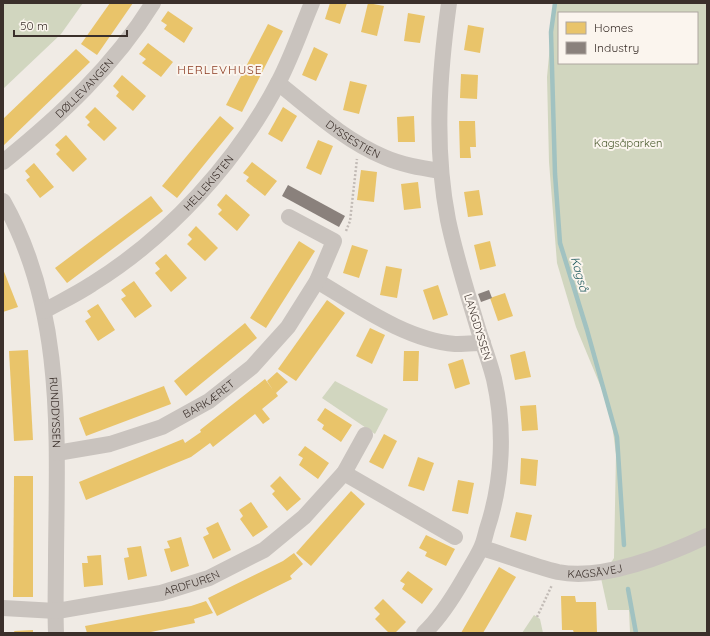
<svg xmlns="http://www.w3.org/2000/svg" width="710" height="636" viewBox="0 0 710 636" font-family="Quicksand,sans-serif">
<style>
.green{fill:#d1d6bf;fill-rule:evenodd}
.homes{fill:#e9c46a}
.industry{fill:#8a817c}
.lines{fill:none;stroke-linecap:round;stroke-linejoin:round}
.stream{stroke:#a1c2c1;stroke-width:4.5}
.path{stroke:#c2bbb6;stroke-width:2.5;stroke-dasharray:2 2;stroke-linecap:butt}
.street{stroke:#c9c3be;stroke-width:16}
.labels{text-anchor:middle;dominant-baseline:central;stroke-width:4;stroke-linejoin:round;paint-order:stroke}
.street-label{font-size:11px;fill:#3b302b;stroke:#fbf5ee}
.park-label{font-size:11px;fill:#4a5a2e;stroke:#fbf5ee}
.neighbourhood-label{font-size:12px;letter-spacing:1px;fill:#8c3b22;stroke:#fbf5ee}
.water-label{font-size:12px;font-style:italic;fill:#1f5a5e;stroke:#fbf5ee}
</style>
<rect width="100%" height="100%" fill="#f0ebe5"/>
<g class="green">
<path d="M3,3H83L61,34L3,89Z"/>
<path d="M554,3H707V633H630L629,610H608L601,578L614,558L616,454L610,409L576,327L557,263L549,162L547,77ZM559,13H697V63H559Z"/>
<path d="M335,381L388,409L375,434L322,398Z"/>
<path d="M534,615L540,619L543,633H522Z"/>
</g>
<g class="homes">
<path d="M110,3H133L97,55L81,44Z"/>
<path d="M330,3H347L340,24L325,19Z"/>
<path d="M368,3L384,6L377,36L361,32Z"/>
<path d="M168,11L193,28L184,43L164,29L167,25L161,21Z"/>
<path d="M408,13L425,16L420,43L404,41Z"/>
<path d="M268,24L283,31L242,112L226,105Z"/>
<path d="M468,25L484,28L480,53L464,50Z"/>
<path d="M148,43L173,62L161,77L142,63L146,59L139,54Z"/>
<path d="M314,47L328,54L316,81L302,75Z"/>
<path d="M76,49L90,62L3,146V119Z"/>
<path d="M461,74L478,75L477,99L460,98Z"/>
<path d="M122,75L146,96L133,111L116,96L119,92L113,86Z"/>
<path d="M350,81L367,85L359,114L343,110Z"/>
<path d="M95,107L117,128L104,141L87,125L90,122L85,117Z"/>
<path d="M283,107L297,116L282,142L268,134Z"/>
<path d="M220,116L234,128L177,198L162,186Z"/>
<path d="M414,116L415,142H398L397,117Z"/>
<path d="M459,121H475L476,147H470L471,158H460Z"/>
<path d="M66,135L87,159L73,172L56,154L60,150L55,145Z"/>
<path d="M318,140L333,146L321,175L306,168Z"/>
<path d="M252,162L277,181L265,196L246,181L249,177L243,173Z"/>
<path d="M34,163L54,187L40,198L26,180L30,177L25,171Z"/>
<path d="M361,170L377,172L374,202L357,200Z"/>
<path d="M418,182L421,208L404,210L401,184Z"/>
<path d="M479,190L483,215L468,217L464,192Z"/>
<path d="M226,194L250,215L237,231L218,214L222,210L217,205Z"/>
<path d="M151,196L163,211L67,283L55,268Z"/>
<path d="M196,226L218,248L205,261L187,244L192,239L188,235Z"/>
<path d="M299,241L315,251L266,328L250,318Z"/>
<path d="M490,241L496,266L480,270L474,245Z"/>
<path d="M352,245L368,250L359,278L343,273Z"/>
<path d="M166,254L187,278L171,292L155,273L160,269L155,263Z"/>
<path d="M386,266L402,269L397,298L380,295Z"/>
<path d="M3,269L18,307L3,312Z"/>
<path d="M134,281L152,306L135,318L121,299L126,296L121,290Z"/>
<path d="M438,285L448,315L433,320L423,290Z"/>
<path d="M505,293L513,316L498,321L490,298Z"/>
<path d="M327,300L345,313L296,381L278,369Z"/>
<path d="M98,304L115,330L98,341L85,321L91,317L87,311Z"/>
<path d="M245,323L257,338L186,396L174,381Z"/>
<path d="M370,328L385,335L372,364L356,356Z"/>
<path d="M28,350L33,440L14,441L9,351Z"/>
<path d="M404,351H419L418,381H403Z"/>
<path d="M525,351L531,377L515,380L510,355Z"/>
<path d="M463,359L470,384L455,389L448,364Z"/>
<path d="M277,372L288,382L276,393L278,396L262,409L270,419L263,424L255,414L213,447L210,443L191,457L86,500L79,482L183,439L185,443L201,432L200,430L265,379L273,390L267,381Z"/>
<path d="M164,386L171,404L86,436L79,418Z"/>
<path d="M536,405L538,430L522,431L520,406Z"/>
<path d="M325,408L352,425L341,442L322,429L324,425L317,420Z"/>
<path d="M384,434L397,441L383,469L369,462Z"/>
<path d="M305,446L329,463L318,479L299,465L303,458L298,455Z"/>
<path d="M418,457L434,463L424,491L408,486Z"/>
<path d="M521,458L538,460L536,486L520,484Z"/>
<path d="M14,476H33V597H13Z"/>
<path d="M280,476L301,499L287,511L272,494L275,491L270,486Z"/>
<path d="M458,480L474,483L468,514L452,511Z"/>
<path d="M351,491L365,504L311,566L296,553Z"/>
<path d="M251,502L268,527L253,537L240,519L243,516L239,510Z"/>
<path d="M516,512L532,515L526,541L510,537Z"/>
<path d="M218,522L231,550L213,559L203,537L209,534L206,528Z"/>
<path d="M426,535L455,549L446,566L425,556L427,552L419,548Z"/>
<path d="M181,537L189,566L171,572L164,549L170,548L167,541Z"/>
<path d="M141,546L147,576L128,580L124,558L129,557L127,548Z"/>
<path d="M294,553L303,564L290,576L292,579L217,616L208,598L283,561Z"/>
<path d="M101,555L103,585L84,587L82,563H88L87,556Z"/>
<path d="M499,567L516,577L483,633H461Z"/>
<path d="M408,571L433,589L422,604L402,589L405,584L400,581Z"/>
<path d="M561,596H575L576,602H596L597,633H574L573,630H562Z"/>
<path d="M383,599L406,622L395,633H389L375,619L380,614L374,608Z"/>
<path d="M206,601L213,613L194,619L195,623L146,633H87L85,626L191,606Z"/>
<path d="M33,630V633H15L14,631Z"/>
</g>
<g class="industry">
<path d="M288,185L345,216L339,227L282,196Z"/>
<path d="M489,290L492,298L481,302L478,294Z"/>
</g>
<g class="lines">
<g class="stream">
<path d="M555,3L551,32L555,174L560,243L587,330L617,437L624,545"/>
<path d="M628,589L636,633"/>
</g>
<g class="path">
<path d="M346,231L350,221L357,159"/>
<path d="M537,617L552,585"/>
</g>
<g class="street">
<path id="s1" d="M278,83C311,109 344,140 384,157C402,165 422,168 441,171"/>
<path id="s2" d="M3,162C60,116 114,66 153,3"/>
<path id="s3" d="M3,201C65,310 57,436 56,557C56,582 55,608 56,633"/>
<path d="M317,281C358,305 406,340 455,344C464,344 474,343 483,343"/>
<path id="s4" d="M44,311C60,302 77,294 92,284C168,237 238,161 279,81C292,56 301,29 312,3"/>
<path id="s5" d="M57,453L110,444L162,427L209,401L252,367L288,327L317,281L334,241L289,217"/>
<path d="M344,473L455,537"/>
<path id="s6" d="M482,548C506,555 533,566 558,572C602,581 667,555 707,536"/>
<path id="s7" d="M3,608L56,611L63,610L161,593L209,578L264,550L304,517L344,473L365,435"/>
<path d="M424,633C440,618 452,599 463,580C469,569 476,559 481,548C484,542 485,536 487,529C503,481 505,428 494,379C490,363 484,347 479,332C468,295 456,258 448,220C434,148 439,75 449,3"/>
</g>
</g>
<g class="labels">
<g class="street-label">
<text stroke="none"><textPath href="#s2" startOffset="110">DØLLEVANGEN</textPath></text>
<text stroke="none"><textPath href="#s1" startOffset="94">DYSSESTIEN</textPath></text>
<text stroke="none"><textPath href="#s4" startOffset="210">HELLEKISTEN</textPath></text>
<text transform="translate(478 327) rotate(73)">LANGDYSSEN</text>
<text stroke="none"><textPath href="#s5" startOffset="163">BARKÆRET</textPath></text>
<text stroke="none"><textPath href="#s3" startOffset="220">RUNDDYSSEN</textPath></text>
<text stroke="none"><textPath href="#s6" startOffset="117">KAGSÅVEJ</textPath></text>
<text stroke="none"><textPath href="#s7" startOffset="192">ARDFUREN</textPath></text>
</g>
<g class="park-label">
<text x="628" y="143">Kagsåparken</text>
</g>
<g class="neighbourhood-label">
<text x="220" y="69">HERLEVHUSE</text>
</g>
<g class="water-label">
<text transform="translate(580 274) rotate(74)">Kagså</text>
</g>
</g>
<rect width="710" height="636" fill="none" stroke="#3b302b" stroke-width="8"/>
<rect x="558" y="12" width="140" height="52" fill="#fbf5ee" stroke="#aea6a0"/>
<rect x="566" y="22" width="20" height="12" fill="#e9c46a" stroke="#aea6a0"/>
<text x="594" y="32" font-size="12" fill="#3b302b">Homes</text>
<rect x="566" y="42" width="20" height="12" fill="#8a817c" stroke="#aea6a0"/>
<text x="594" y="52" font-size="12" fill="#3b302b">Industry</text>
<path d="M14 30v6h113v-6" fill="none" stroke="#3b302b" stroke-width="2"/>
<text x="20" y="30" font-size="12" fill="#3b302b" stroke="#fbf5ee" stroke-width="3" paint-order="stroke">50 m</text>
</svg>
